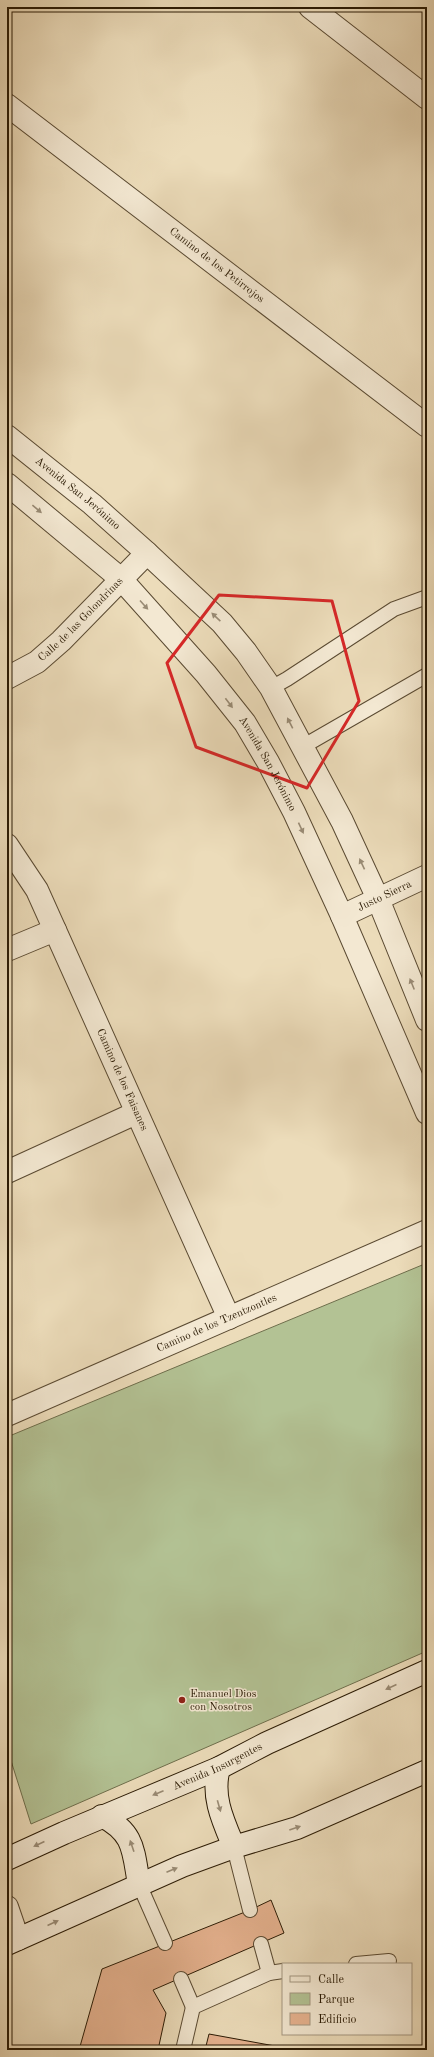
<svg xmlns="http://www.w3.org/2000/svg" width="434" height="2057" viewBox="0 0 434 2057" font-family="'Old Standard TT',serif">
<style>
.green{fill:#b3c294;stroke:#6e6e4c}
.building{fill:#e6b28f;stroke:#2a1a04}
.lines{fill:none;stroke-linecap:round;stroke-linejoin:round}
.service-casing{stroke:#5a4a32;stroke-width:16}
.minor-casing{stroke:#5a4a32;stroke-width:24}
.tertiary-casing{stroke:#5a4a32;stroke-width:24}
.secondary-casing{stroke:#2a1a04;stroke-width:24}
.service{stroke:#f3e8d2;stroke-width:14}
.minor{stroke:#f3e8d2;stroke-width:22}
.tertiary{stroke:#f3e8d2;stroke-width:22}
.secondary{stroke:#f3e8d2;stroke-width:22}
.oneway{fill:#998b75}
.marked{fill:none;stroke:#d62828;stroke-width:3;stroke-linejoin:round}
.poi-dot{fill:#8f2418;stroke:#f3e8d2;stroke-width:1.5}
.labels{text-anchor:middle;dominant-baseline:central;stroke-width:3;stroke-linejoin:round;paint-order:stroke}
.street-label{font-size:11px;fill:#2a1a04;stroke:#f3e8d2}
.poi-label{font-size:11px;fill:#2a1a04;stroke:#f3e8d2;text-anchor:start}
</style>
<rect width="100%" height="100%" fill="#ecdcba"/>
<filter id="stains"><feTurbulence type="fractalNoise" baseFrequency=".005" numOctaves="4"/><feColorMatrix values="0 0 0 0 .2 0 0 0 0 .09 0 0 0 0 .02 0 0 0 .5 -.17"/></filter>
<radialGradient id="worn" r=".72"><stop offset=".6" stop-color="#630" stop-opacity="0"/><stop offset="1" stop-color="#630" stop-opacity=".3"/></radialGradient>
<path class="green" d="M427,1263V1651L31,1824L7,1748V1437Z"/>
<g class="building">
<path d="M271,1900L284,1933L153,1990L166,2013L158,2050H79L102,1969L250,1910Z"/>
<path d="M209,2034L297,2050H205Z"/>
</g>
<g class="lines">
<defs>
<g id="service">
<path d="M271,688L287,679L394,609L427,597"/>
<path d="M302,747L427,675"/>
<path d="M234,1847L250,1910"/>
<path d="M139,1884L165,1943"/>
<path d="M261,1944L269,1973"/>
<path d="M356,1964L389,1961"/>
<path d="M181,1979L193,2007"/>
<path d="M183,2050L193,2007L269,1973L283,1971"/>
</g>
<g id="minor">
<path d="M310,7L427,98"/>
<path id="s1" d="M7,105L427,426"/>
<path id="s2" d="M7,678L37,662L61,641L147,553"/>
<path id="s3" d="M7,845L37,890L229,1318"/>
<path d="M7,950L55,930"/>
<path d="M7,1172L136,1113"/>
<path id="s4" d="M7,1415L427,1231"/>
<path d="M7,1907L18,1939"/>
</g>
<g id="tertiary">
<path id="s5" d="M7,436L92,504L147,553L222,623L246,652L271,688L342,821L378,899L427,1020"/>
<path id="s6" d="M7,484L121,579L206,674L245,723L268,762L294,812L342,916L427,1113"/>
<path id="s7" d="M342,916L427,876"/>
</g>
<g id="secondary">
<path d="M219,1768C211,1796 223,1821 234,1847"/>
<path d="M102,1816C135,1833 133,1851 139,1884"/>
<path id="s8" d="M7,1859L64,1833L219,1768L267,1743L427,1671"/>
<path d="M7,1944L182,1866L234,1847L297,1828L427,1771"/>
</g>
</defs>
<use href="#service" class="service-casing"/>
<use href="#minor" class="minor-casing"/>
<use href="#tertiary" class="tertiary-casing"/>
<use href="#secondary" class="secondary-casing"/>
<use href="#service" class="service"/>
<use href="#minor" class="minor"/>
<use href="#tertiary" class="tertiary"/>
<use href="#secondary" class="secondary"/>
</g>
<defs><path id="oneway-solid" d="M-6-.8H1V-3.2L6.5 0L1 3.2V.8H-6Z"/></defs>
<g class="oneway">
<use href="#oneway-solid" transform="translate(37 509) rotate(40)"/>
<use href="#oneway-solid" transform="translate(144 605) rotate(48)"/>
<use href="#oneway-solid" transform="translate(216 617) rotate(-137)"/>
<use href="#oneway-solid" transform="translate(229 703) rotate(53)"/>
<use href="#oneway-solid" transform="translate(290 723) rotate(-117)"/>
<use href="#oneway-solid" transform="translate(301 828) rotate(65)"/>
<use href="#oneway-solid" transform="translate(362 864) rotate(-115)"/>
<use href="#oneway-solid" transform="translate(412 984) rotate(-112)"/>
<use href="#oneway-solid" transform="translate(391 1687) rotate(156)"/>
<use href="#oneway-solid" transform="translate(158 1793) rotate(157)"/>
<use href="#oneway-solid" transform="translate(219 1806) rotate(74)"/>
<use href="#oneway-solid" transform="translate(295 1828) rotate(-19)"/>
<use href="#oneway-solid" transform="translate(39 1844) rotate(155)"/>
<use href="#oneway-solid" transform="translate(132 1846) rotate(-109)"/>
<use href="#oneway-solid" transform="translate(172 1870) rotate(-23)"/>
<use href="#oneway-solid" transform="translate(53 1923) rotate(-24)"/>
</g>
<path class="marked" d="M219,595L332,601L359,701L307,788L196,747L167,663Z"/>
<circle class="poi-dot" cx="182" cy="1700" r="4"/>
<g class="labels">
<g class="street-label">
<text stroke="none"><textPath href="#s1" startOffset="264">Camino de los Petirrojos</textPath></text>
<text stroke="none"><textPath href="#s5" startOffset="91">Avenida San Jerónimo</textPath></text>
<text stroke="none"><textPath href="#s2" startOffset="95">Calle de las Golondrinas</textPath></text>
<text stroke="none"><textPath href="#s6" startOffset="385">Avenida San Jerónimo</textPath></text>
<text stroke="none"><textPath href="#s7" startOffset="47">Justo Sierra</textPath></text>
<text stroke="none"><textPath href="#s3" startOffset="262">Camino de los Faisanes</textPath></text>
<text stroke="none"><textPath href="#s4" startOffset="229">Camino de los Tzentzontles</textPath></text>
<text stroke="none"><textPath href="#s8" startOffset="230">Avenida Insurgentes</textPath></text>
</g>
<g class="poi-label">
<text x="190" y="1694">Emanuel Dios<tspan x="190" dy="13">con Nosotros</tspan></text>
</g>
</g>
<rect width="434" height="2057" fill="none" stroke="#ecdcba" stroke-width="24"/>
<rect x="8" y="8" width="418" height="2041" fill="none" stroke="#2a1a04" stroke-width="2"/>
<rect x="12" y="12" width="410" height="2033" fill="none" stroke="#2a1a04"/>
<rect x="282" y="1963" width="130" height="72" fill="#f3e8d2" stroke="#a39680"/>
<rect x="290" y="1976" width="20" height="6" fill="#f3e8d2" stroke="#a39680"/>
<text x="318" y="1983" font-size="12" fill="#2a1a04">Calle</text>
<rect x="290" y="1993" width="20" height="12" fill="#b3c294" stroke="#a39680"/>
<text x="318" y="2003" font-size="12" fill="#2a1a04">Parque</text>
<rect x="290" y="2013" width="20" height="12" fill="#e6b28f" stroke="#a39680"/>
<text x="318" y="2023" font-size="12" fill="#2a1a04">Edificio</text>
<rect width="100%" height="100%" filter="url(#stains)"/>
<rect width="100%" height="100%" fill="url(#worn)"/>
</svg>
